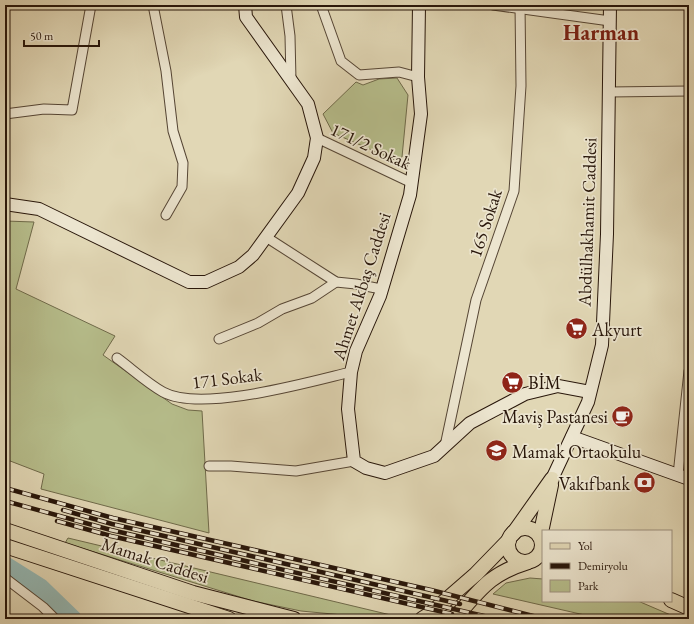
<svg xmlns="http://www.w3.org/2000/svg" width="694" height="624" viewBox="0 0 694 624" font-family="'EB Garamond',serif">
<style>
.green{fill:#b6bd8b;stroke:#6f6a4a}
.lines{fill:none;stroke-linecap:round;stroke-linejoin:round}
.river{stroke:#95b8b4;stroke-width:18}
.street-casing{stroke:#564635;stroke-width:11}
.secondary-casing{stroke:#28160a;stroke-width:14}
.primary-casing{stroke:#28160a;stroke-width:16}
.street{stroke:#ece5cf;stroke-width:9}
.secondary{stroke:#ece5cf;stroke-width:12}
.primary{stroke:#e1d7b5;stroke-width:14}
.rail-casing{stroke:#28160a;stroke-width:4.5}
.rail{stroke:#ece5cf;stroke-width:3;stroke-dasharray:9;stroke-linecap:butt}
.labels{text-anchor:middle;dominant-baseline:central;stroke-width:3.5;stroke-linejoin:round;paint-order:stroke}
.street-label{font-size:18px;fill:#28160a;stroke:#ece5cf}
.poi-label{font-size:18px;fill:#28160a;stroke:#ece5cf;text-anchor:start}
.district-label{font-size:22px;font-weight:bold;fill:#7a1f14;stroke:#ece5cf}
</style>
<rect width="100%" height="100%" fill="#e1d7b5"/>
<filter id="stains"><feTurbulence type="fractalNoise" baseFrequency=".005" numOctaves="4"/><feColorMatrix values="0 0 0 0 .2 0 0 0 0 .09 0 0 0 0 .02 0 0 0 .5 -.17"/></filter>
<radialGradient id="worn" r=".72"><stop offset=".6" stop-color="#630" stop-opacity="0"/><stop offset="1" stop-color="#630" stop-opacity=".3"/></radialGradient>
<g class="green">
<path d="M397,78L408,95L402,157L397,161L333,133L323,114L356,82L363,85L379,79Z"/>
<path d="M5,221L34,222L16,289L115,336L103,355L172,404L188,410L202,411L209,533L41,489L44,474L5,459Z"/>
<path d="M68,538L395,616L343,615L301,611L253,601L65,543Z"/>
<path d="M530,578L543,579V601H638L680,619H602L493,594L506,583Z"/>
</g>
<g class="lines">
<path class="river" d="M5,565L40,587L73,619"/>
<defs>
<g id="street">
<path d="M153,5L166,71L173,131L183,163L182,187L166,215"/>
<path d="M286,5L290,36L291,80"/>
<path d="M321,5L341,61L359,75L399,72L418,77"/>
<path d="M493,5L610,21"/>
<path d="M609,92L689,91"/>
<path d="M5,114L44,109L72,110L91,5"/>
<path d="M317,138L412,183"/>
<path d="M266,237L336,282L356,284L381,289"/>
<path d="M219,339L258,323L282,309L312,298L336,282"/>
<path d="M117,358C132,369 147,383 163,392C201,413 309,382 351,372"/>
<path d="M445,446L476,300L514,191L521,86L520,5"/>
<path d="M209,466H231L296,471L354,461"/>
<path d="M678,475L689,371"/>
<path d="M5,578L43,607L55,619"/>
</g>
<g id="secondary">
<path d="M419,5L418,77L421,114L410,195L380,296L356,351L351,372L348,409L354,461L366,468L385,473L434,456L470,423L525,394L558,386L590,392"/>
<path d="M5,204L39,209L189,282H206L239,267L253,255L298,193L314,158L317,138L308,104L246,17L245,5"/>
<path d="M572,437L689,479"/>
<path d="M552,479L588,402L602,345L607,234L610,5"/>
</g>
<g id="primary">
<circle cx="525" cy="545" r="17"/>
<path d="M5,530L193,593L294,619"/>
<path d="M513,534L552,479"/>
<path d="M540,537L551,485"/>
<path d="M5,546L229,619"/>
<path d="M671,600L689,608"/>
<path d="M422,619L430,614L476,574L509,540"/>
<path d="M454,619C480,590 489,574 528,562"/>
</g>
</defs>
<use href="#street" class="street-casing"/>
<use href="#secondary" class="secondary-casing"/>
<use href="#primary" class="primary-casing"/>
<use href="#street" class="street"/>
<use href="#secondary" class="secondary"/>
<use href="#primary" class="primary"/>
<defs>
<g id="rail">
<path d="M5,488L113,518L431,590L545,619"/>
<path d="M5,501L111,530L497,619"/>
<path d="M63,510L112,524L460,604"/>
<path d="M57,521L111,536L452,614"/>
</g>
</defs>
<use href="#rail" class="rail-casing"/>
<use href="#rail" class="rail"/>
</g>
<defs>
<symbol id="supermarket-disc" viewBox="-11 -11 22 22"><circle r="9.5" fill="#8f2418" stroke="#ece5cf"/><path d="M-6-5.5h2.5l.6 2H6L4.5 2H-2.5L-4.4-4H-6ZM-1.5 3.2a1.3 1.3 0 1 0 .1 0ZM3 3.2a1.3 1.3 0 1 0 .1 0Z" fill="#fff"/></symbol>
<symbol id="cafe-disc" viewBox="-11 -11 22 22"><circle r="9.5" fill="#8f2418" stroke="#ece5cf"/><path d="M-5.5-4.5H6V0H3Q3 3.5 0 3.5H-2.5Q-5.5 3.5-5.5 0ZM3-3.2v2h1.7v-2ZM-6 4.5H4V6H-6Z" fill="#fff"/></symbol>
<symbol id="school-disc" viewBox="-11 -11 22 22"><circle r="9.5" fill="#8f2418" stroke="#ece5cf"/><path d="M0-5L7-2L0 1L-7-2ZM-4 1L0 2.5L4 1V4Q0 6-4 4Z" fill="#fff"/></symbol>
<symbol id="bank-disc" viewBox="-11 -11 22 22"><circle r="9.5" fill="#8f2418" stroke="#ece5cf"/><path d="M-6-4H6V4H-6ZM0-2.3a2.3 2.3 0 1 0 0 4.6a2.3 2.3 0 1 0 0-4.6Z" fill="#fff"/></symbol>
</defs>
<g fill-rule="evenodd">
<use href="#supermarket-disc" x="564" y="316" width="25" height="25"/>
<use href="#supermarket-disc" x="500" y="370" width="25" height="25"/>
<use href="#cafe-disc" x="610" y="404" width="25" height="25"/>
<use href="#school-disc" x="484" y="438" width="25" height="25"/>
<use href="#bank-disc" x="632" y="470" width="25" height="25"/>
</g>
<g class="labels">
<g class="street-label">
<text transform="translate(371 146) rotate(25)">171/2 Sokak</text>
<text transform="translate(587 222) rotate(-88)">Abdülhakhamit Caddesi</text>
<text transform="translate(485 223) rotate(-72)">165 Sokak</text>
<text transform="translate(361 286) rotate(-72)">Ahmet Akbaş Caddesi</text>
<text transform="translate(227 378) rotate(-7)">171 Sokak</text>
<text transform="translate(155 560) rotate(18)">Mamak Caddesi</text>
</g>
<g class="poi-label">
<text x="592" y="329">Akyurt</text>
<text x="528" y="382">BİM</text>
<text x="608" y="416" text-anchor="end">Maviş Pastanesi</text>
<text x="512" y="451">Mamak Ortaokulu</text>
<text x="630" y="483" text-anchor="end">Vakıfbank</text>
</g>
<g class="district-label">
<text x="601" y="32">Harman</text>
</g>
</g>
<rect width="694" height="624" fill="none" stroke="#e1d7b5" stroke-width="20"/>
<rect x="6" y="6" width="682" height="612" fill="none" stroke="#28160a" stroke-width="2"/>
<rect x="10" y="10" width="674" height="604" fill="none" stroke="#28160a"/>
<rect x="542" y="530" width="130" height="72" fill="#ece5cf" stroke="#9e9280"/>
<rect x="550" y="543" width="20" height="6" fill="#e1d7b5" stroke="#9e9280"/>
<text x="578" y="550" font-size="12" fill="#28160a">Yol</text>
<rect x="550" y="563" width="20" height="6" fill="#28160a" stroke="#9e9280"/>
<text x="578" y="570" font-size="12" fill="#28160a">Demiryolu</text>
<rect x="550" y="580" width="20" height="12" fill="#b6bd8b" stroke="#9e9280"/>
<text x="578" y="590" font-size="12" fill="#28160a">Park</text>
<path d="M24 40v6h75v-6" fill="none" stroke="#28160a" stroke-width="2"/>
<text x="30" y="40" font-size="12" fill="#28160a" stroke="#ece5cf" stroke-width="3" paint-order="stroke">50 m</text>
<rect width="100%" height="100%" filter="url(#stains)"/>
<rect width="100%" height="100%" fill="url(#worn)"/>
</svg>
